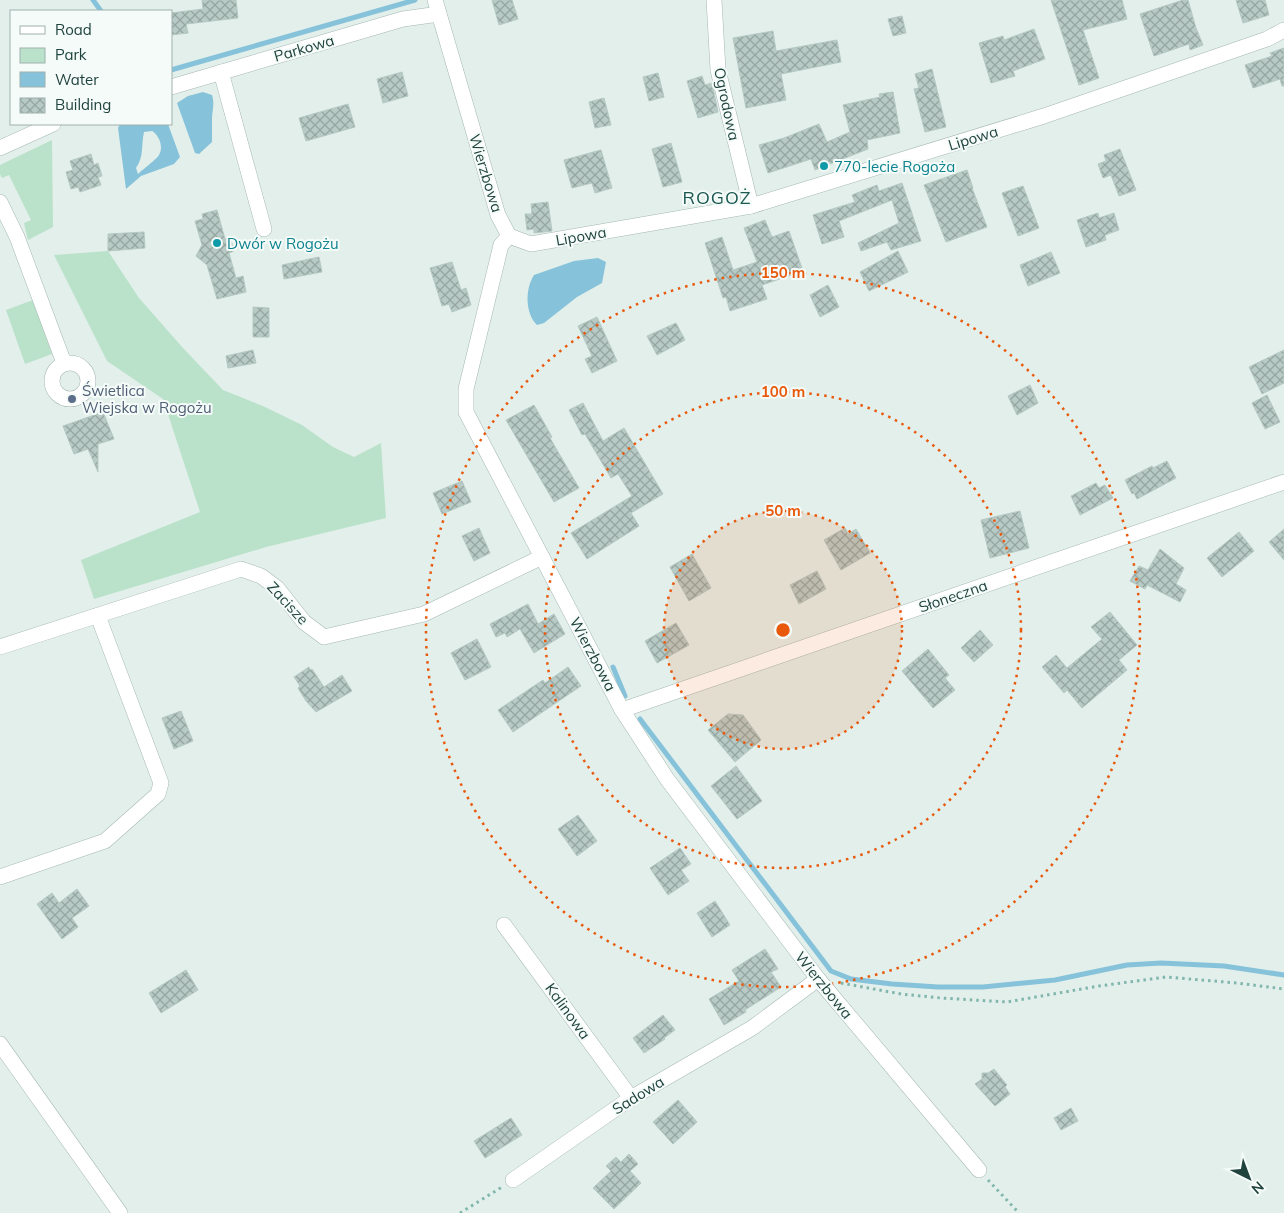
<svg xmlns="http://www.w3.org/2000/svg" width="1284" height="1213" viewBox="0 0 1284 1213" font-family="Mulish,sans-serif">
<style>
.green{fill:#bae2ca}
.water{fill:#86c3da;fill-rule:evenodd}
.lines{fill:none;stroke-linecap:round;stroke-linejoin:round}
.stream{stroke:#86c3da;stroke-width:5}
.building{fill:url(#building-cross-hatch);stroke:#b5c9c3}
.minor-casing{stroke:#a5b8b4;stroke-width:16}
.path{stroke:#80b6ab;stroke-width:3;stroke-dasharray:2.5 4;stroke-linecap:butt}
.minor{stroke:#fff;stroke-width:15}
.ring{fill:none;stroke:#e8590c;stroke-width:2.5;stroke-dasharray:2.5 5}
.culture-dot{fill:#0f9aa8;stroke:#f5fbf8;stroke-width:2}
.service-dot{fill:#5c6f8a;stroke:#f5fbf8;stroke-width:2}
.labels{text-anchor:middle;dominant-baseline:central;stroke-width:4;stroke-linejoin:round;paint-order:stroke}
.street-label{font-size:15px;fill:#20433e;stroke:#f5fbf8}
.culture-label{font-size:15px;fill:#0d838f;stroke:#f5fbf8;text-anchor:start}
.service-label{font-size:15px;fill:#4e5e75;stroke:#f5fbf8;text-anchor:start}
.quarter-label{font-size:18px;letter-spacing:1px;fill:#1a5850;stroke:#f5fbf8}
.centre{fill:#e8590c;stroke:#f5fbf8;stroke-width:2.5}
.ring-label{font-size:15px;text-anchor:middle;font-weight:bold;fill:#e8590c;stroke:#f5fbf8;stroke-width:4;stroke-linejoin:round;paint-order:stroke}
</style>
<defs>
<pattern id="building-cross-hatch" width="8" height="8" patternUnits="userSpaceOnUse" patternTransform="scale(1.25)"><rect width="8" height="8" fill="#b8cac5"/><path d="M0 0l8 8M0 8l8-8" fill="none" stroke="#95a6a1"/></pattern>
</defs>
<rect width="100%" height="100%" fill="#e3efeb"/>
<g class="green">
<path d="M52,140L53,227L28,240L24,223L31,220L9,175L2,178L0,174V165Z"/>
<path d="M108,251L139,298L183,348L223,390L265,407L302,425L333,447L354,457L381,443L386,518L266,547L94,599L81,560L200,512L163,399L107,361L54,255Z"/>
<path d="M33,300L52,354L25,364L6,310Z"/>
</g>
<g class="water">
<path d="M203,92L212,95C215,104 212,111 212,120C212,128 212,135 212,142L199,154L195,153L177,103L188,96Z"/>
<path d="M120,124H168L180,157L174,164L141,176L126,189L118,128ZM152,131C159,135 164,147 159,155C157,159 142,170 138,174L136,168C144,157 141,146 144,132Z"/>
<path d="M598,258L606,262L602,283L577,297L544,323L537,325C525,313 525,289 534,275L574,261Z"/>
</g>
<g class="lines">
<g class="stream">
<path d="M93,0L101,11"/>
<path d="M171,70L415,0"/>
<path d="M613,667L625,696"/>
<path d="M640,719L831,971L851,979L892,984L938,987H983L1055,980L1127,965L1161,963L1224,966L1284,975"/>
</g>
</g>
<g class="building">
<path d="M202,0H236L238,18L186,24L188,33L171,35V13L203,9Z"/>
<path d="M492,0H512L518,19L499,25Z"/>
<path d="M1051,0H1122L1127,19L1083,30L1099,78L1079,85Z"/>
<path d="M1183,0H1188L1196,28L1203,45L1190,50L1189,44L1154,56L1140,14Z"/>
<path d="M1236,0H1265L1269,15L1243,23Z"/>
<path d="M902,16L906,33L893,36L888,19Z"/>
<path d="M1034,29L1045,59L1013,71L1015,76L991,83L979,43L1003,36L1004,40Z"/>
<path d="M773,31L776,51L837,40L841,62L781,74L786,100L746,108L733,38Z"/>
<path d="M1284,48V86H1282L1280,79L1253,88L1245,65L1272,56L1270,53Z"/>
<path d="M932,69L946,127L925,132L914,89L919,88L915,74Z"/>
<path d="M402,72L408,96L383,103L377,79Z"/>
<path d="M658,73L664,97L649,101L643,77Z"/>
<path d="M702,76L705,85L712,83L718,112L698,118L687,81Z"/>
<path d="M893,92L900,133L867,140L868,149L815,170L811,159L768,173L759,145L784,138L819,124L827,142L850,132L843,105L880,97L879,94Z"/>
<path d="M604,98L611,125L595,128L589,102Z"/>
<path d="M348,104L355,127L306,141L299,118Z"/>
<path d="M671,143L682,182L663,187L652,149Z"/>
<path d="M1120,149L1136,190L1119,196L1111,175L1103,178L1098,164L1106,161L1104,155Z"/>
<path d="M601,150L612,188L595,193L592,183L572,188L564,160Z"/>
<path d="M91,154L94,165L98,163L102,176L98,177L101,185L80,192L78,187L71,189L66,172L73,170L70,161Z"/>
<path d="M967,170L973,188H972L987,227L946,242L924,185Z"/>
<path d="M902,183L921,241L891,250L887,242L861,251L858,243L899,223L892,200L839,221L844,237L822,244L813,215L855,202L852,195L877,185L879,191Z"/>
<path d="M1023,186L1039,228L1018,236L1002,193Z"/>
<path d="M548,202L552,231L534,233V229L527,230L525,214H532L531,204Z"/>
<path d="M217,210L225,239L230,237L234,251L229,253L236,278L243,276L246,292L217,299L207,265L196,256L202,245L195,221L203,219L202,214Z"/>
<path d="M1098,213L1099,218L1114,213L1119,230L1105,235L1106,240L1086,247L1077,220Z"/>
<path d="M765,220L772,237L789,231L803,271L762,285L767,299L730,311L726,297L723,298L705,243L722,237L733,270L757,262L744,228Z"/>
<path d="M144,232L145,248L108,251V234Z"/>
<path d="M898,251L908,272L869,291L860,272Z"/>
<path d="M1051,252L1060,273L1028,286L1020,265Z"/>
<path d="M319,257L322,272L284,279L282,265Z"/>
<path d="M452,262L461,290L466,288L471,305L452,312L449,304L442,306L430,268Z"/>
<path d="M828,285L839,307L820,317L810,295Z"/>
<path d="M253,307L269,308V337H253Z"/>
<path d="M597,317L617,361L592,373L585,359L592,356L578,326Z"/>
<path d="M676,323L685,340L657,355L647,336Z"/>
<path d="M253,350L256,363L228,368L226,356Z"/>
<path d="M1284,350V383L1262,394L1249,367Z"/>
<path d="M1030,385L1038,403L1017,415L1008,396Z"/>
<path d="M1267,395L1280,422L1265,429L1252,403Z"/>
<path d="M583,403L603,441L624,428L663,494L631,513L639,526L587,559L571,533L632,496L618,474L611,478L585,434L582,435L569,410Z"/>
<path d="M534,405L552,437L550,438L579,488L554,502L506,420Z"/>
<path d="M103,412L114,439L98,444V472L88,449L74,454L63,426Z"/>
<path d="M1167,461L1176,478L1137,499L1134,493L1132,494L1125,480L1152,466L1153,468Z"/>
<path d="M462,481L471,502L442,514L433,493Z"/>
<path d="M1096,483L1099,488L1105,485L1113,498L1080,515L1071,496Z"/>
<path d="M1020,511L1029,548L990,558L981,520Z"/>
<path d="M479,528L490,553L474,561L462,536Z"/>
<path d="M845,528L848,534L856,529L870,553L841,570L824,540Z"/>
<path d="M1284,529V560L1269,542Z"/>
<path d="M1239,532L1254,551L1222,577L1207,558Z"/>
<path d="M1160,549L1184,568L1176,584L1186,590L1180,602L1147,585L1145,589L1130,581L1139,566L1148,570Z"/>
<path d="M692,554L711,588L689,601L670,567Z"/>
<path d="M817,571L826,589L799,604L790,585Z"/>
<path d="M528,604L538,624L554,614L565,634L534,653L520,629L507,637L505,633L496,637L490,624Z"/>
<path d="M1110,612L1137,645L1119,660L1127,670L1082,708L1067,690L1064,693L1042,667L1056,655L1067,668L1102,639L1091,627Z"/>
<path d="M676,623L689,645L657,663L645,641Z"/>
<path d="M980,630L993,645L974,662L961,648Z"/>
<path d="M477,639L491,667L465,680L451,653Z"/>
<path d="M928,649L949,675L945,678L955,690L933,708L902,671Z"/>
<path d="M309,667L310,670L312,669L324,687L342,675L352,691L316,712L306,701L298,688L300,686L294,677Z"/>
<path d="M568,667L581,686L513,732L498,710L543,680L545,683Z"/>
<path d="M181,711L193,741L174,749L162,718Z"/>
<path d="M728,714L743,715L761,740L735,762L708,730Z"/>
<path d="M736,766L762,801L737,819L711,786Z"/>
<path d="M578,815L597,841L577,856L558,829Z"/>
<path d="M680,848L691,864L681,870L689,881L668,895L650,868Z"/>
<path d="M77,889L89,906L72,918L78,927L62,939L37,904L52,893L59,903Z"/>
<path d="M715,901L730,925L712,937L697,913Z"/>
<path d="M765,949L778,969L771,972L781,987L745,1010L746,1012L724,1025L709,999L739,981L732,970Z"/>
<path d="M186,970L198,990L161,1013L149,993Z"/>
<path d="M663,1015L675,1030L664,1038L665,1039L644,1053L633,1038Z"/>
<path d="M994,1069L1007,1085L1005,1087L1010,1094L995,1106L975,1084L982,1079V1073H988Z"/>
<path d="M678,1100L697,1122L673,1144L653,1122Z"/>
<path d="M1071,1108L1078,1121L1061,1130L1054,1118Z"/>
<path d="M511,1118L522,1135L485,1158L474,1141Z"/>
<path d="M629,1154L638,1164L630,1171L641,1183L614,1209L593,1188L611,1171L606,1166L616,1157L621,1162Z"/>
</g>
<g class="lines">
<defs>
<g id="minor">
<path d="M435,0L498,215L509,236"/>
<path d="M714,0L718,70L751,206"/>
<path d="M221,72L264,229"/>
<path d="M171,87L403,19L439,14"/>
<path d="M0,148L53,124"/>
<path d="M0,202L17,237L64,363"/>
<path d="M509,236L501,245L466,389V412L622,710L667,779L818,979L979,1170"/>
<path d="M509,236L531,244L751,206L1044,116L1267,39L1284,30"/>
<circle cx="70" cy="381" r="18"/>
<path d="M0,647L241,569L261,576L277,588L304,622L324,637L424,614L542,557"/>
<path d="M622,710L1284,482"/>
<path d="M0,877L105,841L158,794L161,783L98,616"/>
<path d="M504,925L631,1098"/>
<path d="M0,1044L120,1213"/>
<path d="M513,1180L631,1098L752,1028L818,979"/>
</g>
</defs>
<use href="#minor" class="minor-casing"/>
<g class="path">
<path d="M841,983L901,994L941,998L1007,1002L1099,986L1166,977L1237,983L1284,989"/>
<path d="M988,1180L1019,1213"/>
<path d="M460,1213L502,1187"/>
</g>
<use href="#minor" class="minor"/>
</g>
<circle cx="783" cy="630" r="119" fill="#e8590c" fill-opacity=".12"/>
<g class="ring">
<circle cx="783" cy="630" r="119"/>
<circle cx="783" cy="630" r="238"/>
<circle cx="783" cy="630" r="357"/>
</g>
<g class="culture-dot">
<circle cx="824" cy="166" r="5"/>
<circle cx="217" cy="243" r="5"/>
</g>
<circle class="service-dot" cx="72" cy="399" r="5"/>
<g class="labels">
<g class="street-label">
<text transform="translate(304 48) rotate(-16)">Parkowa</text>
<text transform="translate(727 104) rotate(78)">Ogrodowa</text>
<text transform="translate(973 138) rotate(-17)">Lipowa</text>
<text transform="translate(486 173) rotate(73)">Wierzbowa</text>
<text transform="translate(581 236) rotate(-10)">Lipowa</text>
<text transform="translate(953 596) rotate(-19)">Słoneczna</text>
<text transform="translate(288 603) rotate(47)">Zacisze</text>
<text transform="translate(593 654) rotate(62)">Wierzbowa</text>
<text transform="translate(824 985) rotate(51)">Wierzbowa</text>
<text transform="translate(568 1011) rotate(54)">Kalinowa</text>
<text transform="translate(638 1095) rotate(-32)">Sadowa</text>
</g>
<g class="culture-label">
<text x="834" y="166">770-lecie Rogoża</text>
<text x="227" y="243">Dwór w Rogożu</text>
</g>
<g class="service-label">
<text x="82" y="390">Świetlica<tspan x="82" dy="17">Wiejska w Rogożu</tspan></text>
</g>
<g class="quarter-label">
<text x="717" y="197">ROGOŻ</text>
</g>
</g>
<circle cx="783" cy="630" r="8" class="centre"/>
<g class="ring-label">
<text x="783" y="278">150 m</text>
<text x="783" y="397">100 m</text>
<text x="783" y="516">50 m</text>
</g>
<rect x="10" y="10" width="162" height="115" fill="#f5fbf8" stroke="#a0b1ae"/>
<rect x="20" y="26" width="25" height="8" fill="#ffffff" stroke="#a0b1ae"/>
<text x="55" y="35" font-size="15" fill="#20433e">Road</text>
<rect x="20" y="48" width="25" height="15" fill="#bae2ca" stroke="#a0b1ae"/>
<text x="55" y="60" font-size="15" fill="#20433e">Park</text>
<rect x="20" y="72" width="25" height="15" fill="#86c3da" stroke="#a0b1ae"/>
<text x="55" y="85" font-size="15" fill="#20433e">Water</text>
<rect x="20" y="98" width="25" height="15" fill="url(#building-cross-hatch)" stroke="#a0b1ae"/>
<text x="55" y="110" font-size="15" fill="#20433e">Building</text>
<g transform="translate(1249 1178) rotate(138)" stroke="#f5fbf8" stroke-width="4" paint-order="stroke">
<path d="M0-4L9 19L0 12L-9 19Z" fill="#20433e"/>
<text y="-8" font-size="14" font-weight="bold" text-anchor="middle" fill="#20433e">N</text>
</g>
</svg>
